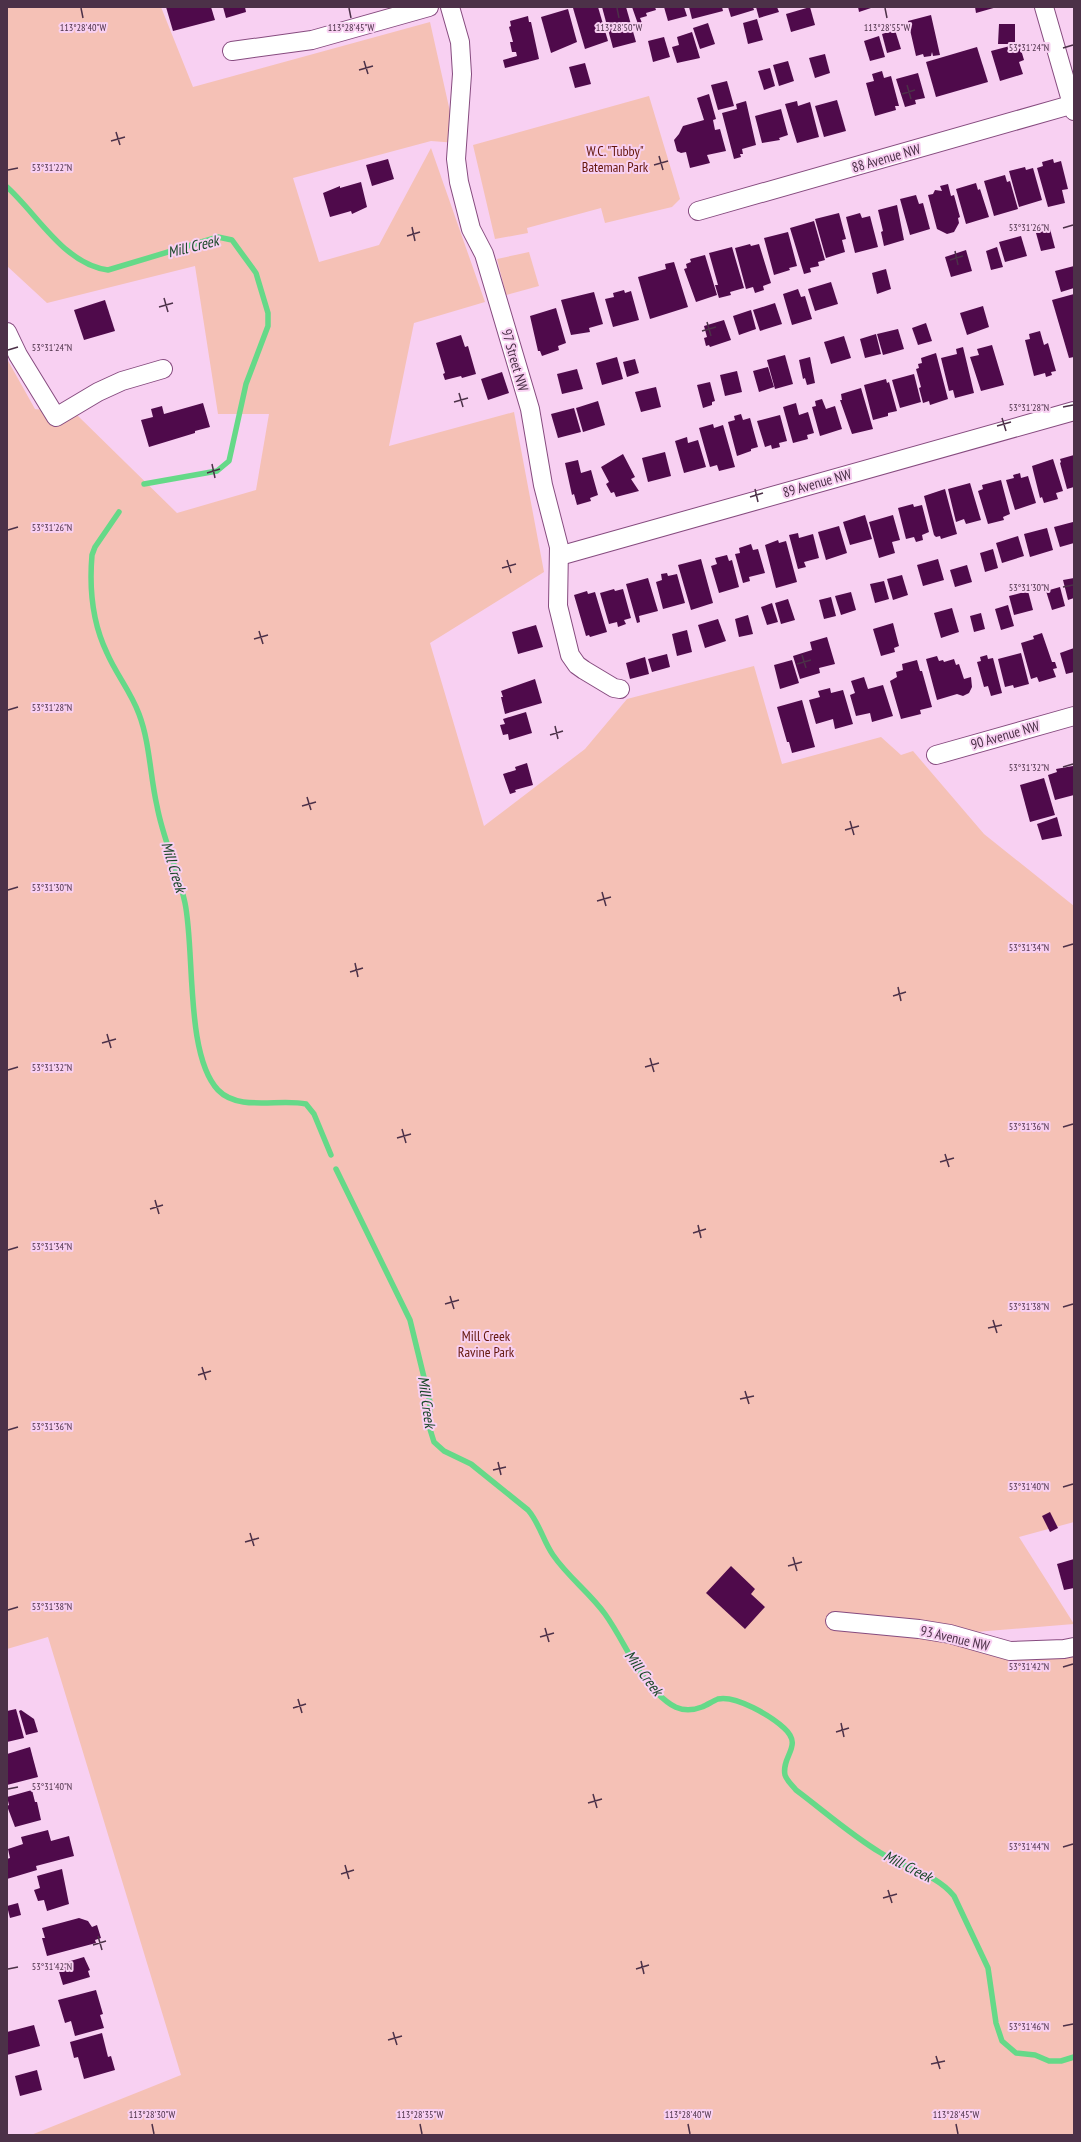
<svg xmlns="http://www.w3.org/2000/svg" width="1081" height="2142" viewBox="0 0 1081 2142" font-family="'PT Sans Narrow',sans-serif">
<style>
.green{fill:#f5c1b6}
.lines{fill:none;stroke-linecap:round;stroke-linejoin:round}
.stream{stroke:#65d988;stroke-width:5.5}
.building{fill:#4f0a4b}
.street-casing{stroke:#864b7f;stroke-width:20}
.street{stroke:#fff;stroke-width:18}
.ticks{fill:none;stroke:#4c3148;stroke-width:1.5}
.labels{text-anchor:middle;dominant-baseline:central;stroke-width:4;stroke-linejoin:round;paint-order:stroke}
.park-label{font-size:14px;fill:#63160b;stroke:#f8d0f2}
.street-label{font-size:14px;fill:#4c3148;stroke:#f8d0f2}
.water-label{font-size:15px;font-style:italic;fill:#1a4829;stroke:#f8d0f2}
.ticks-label{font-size:10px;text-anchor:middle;fill:#4c3148;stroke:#f8d0f2;stroke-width:4;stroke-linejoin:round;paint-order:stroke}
</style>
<rect width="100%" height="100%" fill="#f8d0f2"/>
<g class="green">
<path d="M7,7H161L193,87L430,22L457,143L431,141L293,178L319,262L379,245L431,148L485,302L414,323L389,446L514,412L544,572L430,643L484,826L585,749L627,699L754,666L782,764L881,737L901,755L913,751L984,834L1074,906V1522L1019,1537L1074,1624L952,1634L1010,1651L1074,1647V2135H31L181,2075L48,1637L7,1649V359L35,409L76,414L177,513L256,490L269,414H218L195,266L47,303L7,266Z"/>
<path d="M649,96L680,199L672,207L605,223L601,208L527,228L528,233L495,239L473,145Z"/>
<path d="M529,252L539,286L506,295L497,259Z"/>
</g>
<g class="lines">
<g class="stream">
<path d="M7,187C38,215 64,264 108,270L218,237L232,240L256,273L268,313V326L246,384L229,461L217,471L144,484"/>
<path d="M119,512L95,547L92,555C89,590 92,622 107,653C116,674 131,692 139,714C150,743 150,776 157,806C163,839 178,870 185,903C195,951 185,1055 218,1090C239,1112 280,1098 306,1104L314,1114L331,1155"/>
<path d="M336,1169L410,1320L430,1402L429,1426L434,1442L444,1451L471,1464L528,1510C540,1524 543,1541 553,1555C568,1577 590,1593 605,1614C623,1639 634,1669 655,1691C669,1705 681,1715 702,1707C707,1705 713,1701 718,1699C736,1695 771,1716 784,1728C804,1746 781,1756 785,1775C787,1781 792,1785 796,1790C824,1811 851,1835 881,1853C906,1869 935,1873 954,1896L988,1968L996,2023L1002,2041L1016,2053L1035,2055L1049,2061H1061L1074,2057"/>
</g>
</g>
<g class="building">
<path d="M166,7H211L215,20L173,31Z"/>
<path d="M223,7H245L246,12L226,18Z"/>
<path d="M578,7H598L608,41L585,49L573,8Z"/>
<path d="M602,7H626L636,42L613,48Z"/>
<path d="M632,7H655L656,10L646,13L647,16L640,18L642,23L638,24Z"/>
<path d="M664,7H684L687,16L668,21Z"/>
<path d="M689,7H722L723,11L692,19Z"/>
<path d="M728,7H753L754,10L731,17Z"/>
<path d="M756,7H777L779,12L759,18Z"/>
<path d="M810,7L815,25L791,32L786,14Z"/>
<path d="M858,7H871V8L859,12Z"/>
<path d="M975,7H997L976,13Z"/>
<path d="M568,9L577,42L551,53L541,17Z"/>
<path d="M931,15L940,55L933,56L932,52L931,56L924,57L923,54L916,56L908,21Z"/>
<path d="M528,16L529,22H531L539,59L505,68L503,60L517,56L516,52H512L510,42H513L509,27L511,26L510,21Z"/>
<path d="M757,19L763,40L748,44L743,23Z"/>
<path d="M708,23L715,44L700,49L693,28Z"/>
<path d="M999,24H1015V43H1019L1024,60L1019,62L1023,74L1000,81L991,51L1010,46V44H998Z"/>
<path d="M895,30L901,49L887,53L882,34Z"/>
<path d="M692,32L700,58L677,63L672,47L679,45L677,37Z"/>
<path d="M879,36L885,57L870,61L864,41Z"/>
<path d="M664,37L670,57L653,62L648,41Z"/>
<path d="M977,47L988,82L936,97L926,62Z"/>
<path d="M825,54L830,73L815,78L809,58Z"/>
<path d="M788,61L794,81L779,86L773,65Z"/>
<path d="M585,63L591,84L575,88L569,67Z"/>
<path d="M770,68L775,86L764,90L758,71Z"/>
<path d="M882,71L884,78L891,76L899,106H895L896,110L875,116L866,83L874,81L872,74Z"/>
<path d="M918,73L925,98L915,100L916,104L905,107L896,79Z"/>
<path d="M727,81L734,106L718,110L711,85Z"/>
<path d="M709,94L716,119L713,120L715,130L720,129L726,151L707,155L710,163L690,168L686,152L681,153L677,151L674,140L679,134L683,126L704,120L697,98Z"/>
<path d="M837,100L846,131L824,137L815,106Z"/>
<path d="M746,101L756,145L742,149L743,154H740L741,157L734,159L722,113L737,109L736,104Z"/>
<path d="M797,101L798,106L810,102L819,137L797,143L785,104Z"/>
<path d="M781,109L788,135L779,138L780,140L762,143L755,116Z"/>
<path d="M388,159L394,179L372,186L366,165Z"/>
<path d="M1053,159L1054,163L1061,161L1068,189L1062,190L1065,203L1048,207L1037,168L1043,166L1042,162Z"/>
<path d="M1025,167L1026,170L1033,168L1042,200L1019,207L1009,171Z"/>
<path d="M1005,175L1007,182L1010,181L1018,209L994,216L984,181Z"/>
<path d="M361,182L367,207L352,214L351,211L330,217L323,193L340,186V188Z"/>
<path d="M976,183L978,190L980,189L989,217L966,224L956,189Z"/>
<path d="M948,184L951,196L954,195L960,217L958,218L959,223L954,232L947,234L937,229L928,195L933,194L935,190L942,191L940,186Z"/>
<path d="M916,195L919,204L923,203L930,229L910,235L900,199Z"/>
<path d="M897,205L904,240L884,246L881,232L883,231L878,210Z"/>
<path d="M839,213L846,239L842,240L845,252L826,258L815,219Z"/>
<path d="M860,213L862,218L870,216L878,247L855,253L846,217Z"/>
<path d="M814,221L825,260L818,262L819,266L810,268L811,272L804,274L790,228Z"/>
<path d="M1050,229L1055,248L1041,251L1036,233Z"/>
<path d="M788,232L797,266L789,268L790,270L774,275L764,238Z"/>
<path d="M1021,236L1027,256L1005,262L999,242Z"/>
<path d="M750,244L751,246L759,244L771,283L763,286L764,290L755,293L753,287L746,289L735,248Z"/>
<path d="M732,247L744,288L730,292L731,295L719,298L715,285H718L709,253Z"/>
<path d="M997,247L1003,267L991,270L986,251Z"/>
<path d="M966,250L972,271L951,277L945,257Z"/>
<path d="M705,255L717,295L696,302L684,269L687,268L686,264L691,262L690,259Z"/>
<path d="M674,262L688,307L650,319L638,277L666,269L665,264Z"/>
<path d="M1074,266V288L1061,292L1055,271Z"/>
<path d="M886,269L891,289L877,294L872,273Z"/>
<path d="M831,282L838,304L815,311L808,289Z"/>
<path d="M798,289L801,297L805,296L812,319L792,325L783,294Z"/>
<path d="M624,290L625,293L631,291L639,320L613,327L605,299L614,297L613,293Z"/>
<path d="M594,292L603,324L589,328L590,332L571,335L561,300Z"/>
<path d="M1074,294V357L1069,358L1052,300Z"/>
<path d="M105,300L115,331L84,340L74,310Z"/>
<path d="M775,303L782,324L760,331L753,310Z"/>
<path d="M983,306L989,327L967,335L960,313Z"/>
<path d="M556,308L566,343L558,346L559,350L542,356L540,351H538L530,316Z"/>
<path d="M751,310L756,329L739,335L733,316Z"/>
<path d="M724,320L731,340L710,347L709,345L706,346L704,338L707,337L704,326Z"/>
<path d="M926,323L932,341L918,345L912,328Z"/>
<path d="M898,329L904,349L883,355L877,334Z"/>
<path d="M1040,331L1044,345L1048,343L1056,371L1051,372L1052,375L1046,377L1045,373L1034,376L1025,340L1030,339L1029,334Z"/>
<path d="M876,334L881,354L865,358L860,339Z"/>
<path d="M461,335L465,347L468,346L476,374L462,378L461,376L445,380L443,374L445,373L436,343Z"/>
<path d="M844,336L851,358L831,364L824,342Z"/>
<path d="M992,345L1004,385L981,391L970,357L979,355L977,349Z"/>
<path d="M963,347L974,393L955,398L953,390L949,391L941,358L957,354L956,349Z"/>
<path d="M936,353L948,399L930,405L929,401L923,403L919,388L921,387L916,369L919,368L918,364L922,363L921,358Z"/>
<path d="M785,355L793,384L775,389L767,360Z"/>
<path d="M617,357L623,379L602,385L596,363Z"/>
<path d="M810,357L815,383L807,385L805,378L803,379L799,360Z"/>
<path d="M635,359L639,373L627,377L623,362Z"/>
<path d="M768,367L774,387L759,392L753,371Z"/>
<path d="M577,369L583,389L562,394L557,374Z"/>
<path d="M737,371L742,392L725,396L720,375Z"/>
<path d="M502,372L509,393L488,400L481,379Z"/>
<path d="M914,374L921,402L900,408L892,380Z"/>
<path d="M886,379L887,383L889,382L897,411L888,413V416L873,420L864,385Z"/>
<path d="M710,382L715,401L712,402V405L703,408L697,385Z"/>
<path d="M656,387L661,407L641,412L635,392Z"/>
<path d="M861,388L873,429L852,434L840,400H842L841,394Z"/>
<path d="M822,399L826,409L835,406L842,429L820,436L812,407L816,406L815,401Z"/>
<path d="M598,401L605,425L583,432L576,408Z"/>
<path d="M203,403L210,427L195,431V433L149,447L141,420L153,417L151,409L162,406L164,414Z"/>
<path d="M796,403L799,415L808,412L814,433L807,435L808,439L793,443L783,407Z"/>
<path d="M574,408L581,432L558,438L551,414Z"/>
<path d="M741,414L743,420L750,418L758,447L751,449V451L737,456L728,422L735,420L734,416Z"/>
<path d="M780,415L787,441L779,443L780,447L772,449L771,445L765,447L757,421Z"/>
<path d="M713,424L714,428L723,425L735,467L719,471L717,465L710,467L699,428Z"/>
<path d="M687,437L688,443L698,440L706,467L684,473L675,441Z"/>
<path d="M665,452L671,476L648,482L642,458Z"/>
<path d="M623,454L635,477L631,479L639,491L616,497L614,492L611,493L606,484L609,482L601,467Z"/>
<path d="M1074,455V487L1067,489L1060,463L1061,462L1060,459Z"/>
<path d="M1053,459L1063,491L1056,493L1058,499L1044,503L1042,497L1040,498L1032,466Z"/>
<path d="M578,460L581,473L591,470L598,495L590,498L591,501L577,505L574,494L572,495L565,463Z"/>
<path d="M1020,473L1021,478L1028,476L1036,503L1015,510L1006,480L1014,478L1013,475Z"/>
<path d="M1001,480L1010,514L1003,517L1004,520L988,524L978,491L983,489L982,485Z"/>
<path d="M970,483L981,520L966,524L964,519L956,522L948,489Z"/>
<path d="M945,489L957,534L941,539L940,536L936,537L934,535L924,496Z"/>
<path d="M913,504L914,507L922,505L929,532L922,535L923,540L916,542L914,537L906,539L898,508Z"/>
<path d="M865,515L872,539L850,545L843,522Z"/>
<path d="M893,515L900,540L892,542L895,553L879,558L869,522Z"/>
<path d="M1073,522L1074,543L1060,547L1054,527Z"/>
<path d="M839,526L847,553L826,560L818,532Z"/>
<path d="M1047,528L1053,550L1030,557L1024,534Z"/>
<path d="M798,533L799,538L813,534L819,558L804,562L806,567L798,569L789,535Z"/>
<path d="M1018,536L1024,556L1002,563L996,543Z"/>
<path d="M778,540L779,543L786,541L797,582L776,588L765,545Z"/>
<path d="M751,544L753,550L758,549L765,573L749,577L750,581L743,583L735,554L740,553L739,548Z"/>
<path d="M993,549L998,568L985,572L980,553Z"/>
<path d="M727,555L729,561L732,560L739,587L719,593L711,566L717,564L715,558Z"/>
<path d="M701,559L713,603L691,610L678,565Z"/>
<path d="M938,559L944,580L923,586L917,565Z"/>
<path d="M967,565L972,582L955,587L950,570Z"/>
<path d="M667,573L668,576L677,574L685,603L663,609L656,582L662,580L661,574Z"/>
<path d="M902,575L908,595L893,600L887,579Z"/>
<path d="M648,578L658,611L639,616L640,622L637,623L626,584Z"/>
<path d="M1074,578V598L1068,600L1063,580Z"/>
<path d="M884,581L889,599L875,603L870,584Z"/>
<path d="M1060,587L1065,606L1052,610L1046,591Z"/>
<path d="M614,589L615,591L623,589L631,618L624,620L626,624L618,627L617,622L609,624L600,593Z"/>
<path d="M587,591L588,594L595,592L607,632L590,637L589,635L586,636L574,595Z"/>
<path d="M1028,591L1033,610L1014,615L1009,596Z"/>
<path d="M851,592L856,610L841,615L835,596Z"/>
<path d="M831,597L836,616L824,619L819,600Z"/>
<path d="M788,599L795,620L781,624L775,603Z"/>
<path d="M772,603L778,622L767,625L761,607Z"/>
<path d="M1008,605L1014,626L1001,630L995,609Z"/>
<path d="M952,608L959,632L941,638L934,613Z"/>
<path d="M981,613L985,629L974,632L970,616Z"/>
<path d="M748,615L753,634L739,637L735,619Z"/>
<path d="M718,619L726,641L705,648L698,625Z"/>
<path d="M893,623L899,646L894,648L895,652L881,656L873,629Z"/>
<path d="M536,625L543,647L518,654L512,632Z"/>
<path d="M687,630L692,652L677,656L672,634Z"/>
<path d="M1042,633L1052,662H1055L1057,668L1053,669L1056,677L1039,682L1037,677L1031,679L1021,643L1034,639L1033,636Z"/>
<path d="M827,637L835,664L819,668L820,673L800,679L793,656L812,650L810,642Z"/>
<path d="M1074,648V672L1066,674L1060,653Z"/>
<path d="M1021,653L1029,684L1014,688L1013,685L1005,687L998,659Z"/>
<path d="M667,654L670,667L652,672L648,659Z"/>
<path d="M987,655L988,659L993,658L1002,693L991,696L988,686L984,687L977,662L981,661L980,657Z"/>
<path d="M937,656L939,661L943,660L944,662L954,659L956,665L959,664L964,679L971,677L972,687L969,693L963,696L957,694L937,700L926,659Z"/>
<path d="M645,657L649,674L630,679L626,663Z"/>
<path d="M792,660L799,683L780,689L774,665Z"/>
<path d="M917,660L920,671H922L932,707L920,710L921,714L901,719L890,681L897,677L896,672L903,670L902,664Z"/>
<path d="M864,677L868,689L883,685L893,716L872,722L870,713L856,716L850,695L855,693L851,681Z"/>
<path d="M535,679L542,703L505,714L501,697H503L501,691Z"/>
<path d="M830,688L831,693L843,690L853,724L835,729L833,719L816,724L809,700L820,697L818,691Z"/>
<path d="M802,700L815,747L792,753L789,742H787L777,707Z"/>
<path d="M526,712L532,733L509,740L508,734L503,735L500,725L505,724L503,719Z"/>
<path d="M527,763L533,785L515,790L516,792L510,794L503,774L516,770L515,767Z"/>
<path d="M1073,766L1074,795L1055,800L1048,775L1057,772L1056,769Z"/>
<path d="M1044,778L1055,815L1030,822L1020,785Z"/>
<path d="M1057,817L1062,836L1042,840L1037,824Z"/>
<path d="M1050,1512L1058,1528L1050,1532L1042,1516Z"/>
<path d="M1074,1559V1588L1064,1590L1057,1564Z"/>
<path d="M731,1566L755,1589L751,1594L765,1607L745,1629L706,1593Z"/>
<path d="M16,1709L24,1738L7,1742V1711Z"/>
<path d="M21,1710L34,1719L38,1732L26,1735L19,1711Z"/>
<path d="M30,1747L38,1777L7,1785V1754Z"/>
<path d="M32,1790L35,1802H37L41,1820L15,1827L7,1806L9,1805L7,1797Z"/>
<path d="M48,1830L51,1841L69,1836L74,1856L36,1866L37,1870L7,1879V1859L10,1858L8,1849L23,1844L21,1837Z"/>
<path d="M62,1869L69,1904L47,1911L44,1900L38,1901L34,1890L40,1888L37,1876Z"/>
<path d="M18,1903L21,1915L10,1918L7,1906Z"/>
<path d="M79,1918L88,1921L92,1927L97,1925L101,1938L95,1940L96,1943L47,1956L42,1938H45L42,1928Z"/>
<path d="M84,1957L90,1970L88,1971L90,1977L63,1985L57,1965Z"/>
<path d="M96,1990L103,2014L100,2015L104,2028L75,2036L71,2021L65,2023L58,2000Z"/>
<path d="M34,2025L40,2046L7,2055V2032Z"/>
<path d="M102,2033L108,2057L111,2056L115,2070L84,2079L78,2057L74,2058L70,2042Z"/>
<path d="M37,2070L42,2090L20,2096L15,2076Z"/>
</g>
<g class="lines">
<defs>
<g id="street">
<path d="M450,7L460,42L462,74L456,159L459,182L471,229L484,254L530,409L543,485L559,547L558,606L570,655L577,665L584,670L614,688L620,689"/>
<path d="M1044,7L1074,111"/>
<path d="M232,51L312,40L429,7"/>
<path d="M698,211L1074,104"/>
<path d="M7,332L18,355L56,417L98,392L122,381L163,369"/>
<path d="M559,556L1074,411"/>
<path d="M936,755L1074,716"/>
<path d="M835,1621L919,1629L950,1634L1010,1651L1064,1649L1074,1647"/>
</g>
</defs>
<use href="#street" class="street-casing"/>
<use href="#street" class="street"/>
</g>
<path class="ticks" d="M81,8L83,18M349,8L351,18M617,8L619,18M885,8L887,18M1063,48L1073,45M364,61L368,74M359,70L373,66M907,85L911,99M902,94L915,90M116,132L120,145M111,141L125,137M659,156L663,170M654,165L668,161M8,170L18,168M412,227L415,241M1063,228L1073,225M407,236L420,232M955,251L958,265M950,260L963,256M164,298L168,312M159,307L173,303M707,322L711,336M702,331L716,327M8,350L18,347M459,393L463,407M454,402L468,398M1063,407L1073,405M1002,418L1006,431M997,426L1011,422M212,464L215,478M207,473L220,469M755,489L758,502M750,497L763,493M8,530L18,527M507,560L511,573M502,568L516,564M1063,587L1073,585M259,631L263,644M254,639L268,635M802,655L806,668M797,664L811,660M8,710L18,707M555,726L558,739M550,735L563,731M1063,767L1073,764M307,797L311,810M302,806L316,802M850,821L854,835M845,830L859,826M8,890L18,887M602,892L606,906M597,901L611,897M1063,947L1073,944M355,963L358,977M350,972L363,968M898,987L901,1001M893,996L906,992M107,1034L111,1048M102,1043L116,1039M650,1058L654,1072M645,1067L659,1063M8,1070L18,1067M1063,1127L1073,1124M402,1129L406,1143M397,1138L411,1134M945,1154L949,1167M940,1162L954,1158M155,1200L159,1214M150,1209L163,1205M698,1225L701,1238M693,1233L706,1229M8,1250L18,1247M450,1296L454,1309M445,1304L459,1300M1063,1307L1073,1304M993,1320L997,1333M988,1328L1002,1325M202,1367L206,1380M198,1375L211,1371M745,1391L749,1404M740,1399L754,1396M8,1430L18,1427M498,1462L501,1475M493,1470L506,1467M1063,1487L1073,1484M250,1533L254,1546M245,1542L259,1538M793,1557L797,1571M788,1566L802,1562M8,1610L18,1607M545,1628L549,1642M540,1637L554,1633M1063,1667L1073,1664M298,1699L302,1713M293,1708L306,1704M841,1723L844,1737M836,1732L849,1728M8,1789L18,1787M593,1794L597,1808M588,1803L602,1799M1063,1847L1073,1844M345,1865L349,1879M341,1874L354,1870M888,1890L892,1903M883,1898L897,1894M98,1936L102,1950M93,1945L106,1941M641,1961L644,1974M8,1969L18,1967M636,1969L649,1965M1063,2026L1073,2024M393,2032L397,2045M388,2040L402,2036M936,2056L940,2069M931,2064L945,2061M152,2124L154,2134M420,2124L422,2134M688,2124L690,2134M956,2124L958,2134"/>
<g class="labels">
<g class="park-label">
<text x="615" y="151">W.C. "Tubby"<tspan x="615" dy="16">Bateman Park</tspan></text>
<text x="486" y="1336">Mill Creek<tspan x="486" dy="16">Ravine Park</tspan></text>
</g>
<g class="street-label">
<text transform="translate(886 158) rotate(-16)">88 Avenue NW</text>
<text transform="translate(515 360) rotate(74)">97 Street NW</text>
<text transform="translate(817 483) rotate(-16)">89 Avenue NW</text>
<text transform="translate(1005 735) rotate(-16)">90 Avenue NW</text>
<text transform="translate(955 1638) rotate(13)">93 Avenue NW</text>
</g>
<g class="water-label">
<text transform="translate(193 246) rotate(-14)">Mill Creek</text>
<text transform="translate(174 867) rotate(73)">Mill Creek</text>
<text transform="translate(427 1402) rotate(82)">Mill Creek</text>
<text transform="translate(644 1673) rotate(53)">Mill Creek</text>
<text transform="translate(908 1866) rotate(27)">Mill Creek</text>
</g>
</g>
<g class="ticks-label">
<text x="83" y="31">113°28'40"W</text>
<text x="351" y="31">113°28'45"W</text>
<text x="619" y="31">113°28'50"W</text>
<text x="887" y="31">113°28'55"W</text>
<text x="1029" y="51">53°31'24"N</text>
<text x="52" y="171">53°31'22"N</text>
<text x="1029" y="231">53°31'26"N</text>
<text x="52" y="351">53°31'24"N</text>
<text x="1029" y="411">53°31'28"N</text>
<text x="52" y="531">53°31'26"N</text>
<text x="1029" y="591">53°31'30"N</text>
<text x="52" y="711">53°31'28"N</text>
<text x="1029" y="771">53°31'32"N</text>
<text x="52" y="891">53°31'30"N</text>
<text x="1029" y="951">53°31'34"N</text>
<text x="52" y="1071">53°31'32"N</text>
<text x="1029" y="1130">53°31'36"N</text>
<text x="52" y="1250">53°31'34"N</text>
<text x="1029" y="1310">53°31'38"N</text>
<text x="52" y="1430">53°31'36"N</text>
<text x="1029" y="1490">53°31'40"N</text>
<text x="52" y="1610">53°31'38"N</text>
<text x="1029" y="1670">53°31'42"N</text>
<text x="52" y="1790">53°31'40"N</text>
<text x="1029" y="1850">53°31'44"N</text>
<text x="52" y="1970">53°31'42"N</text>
<text x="1029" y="2030">53°31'46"N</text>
<text x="152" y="2118">113°28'30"W</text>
<text x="420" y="2118">113°28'35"W</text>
<text x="688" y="2118">113°28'40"W</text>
<text x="956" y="2118">113°28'45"W</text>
</g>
<rect width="1081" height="2142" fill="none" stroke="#4c3148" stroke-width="16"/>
</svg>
